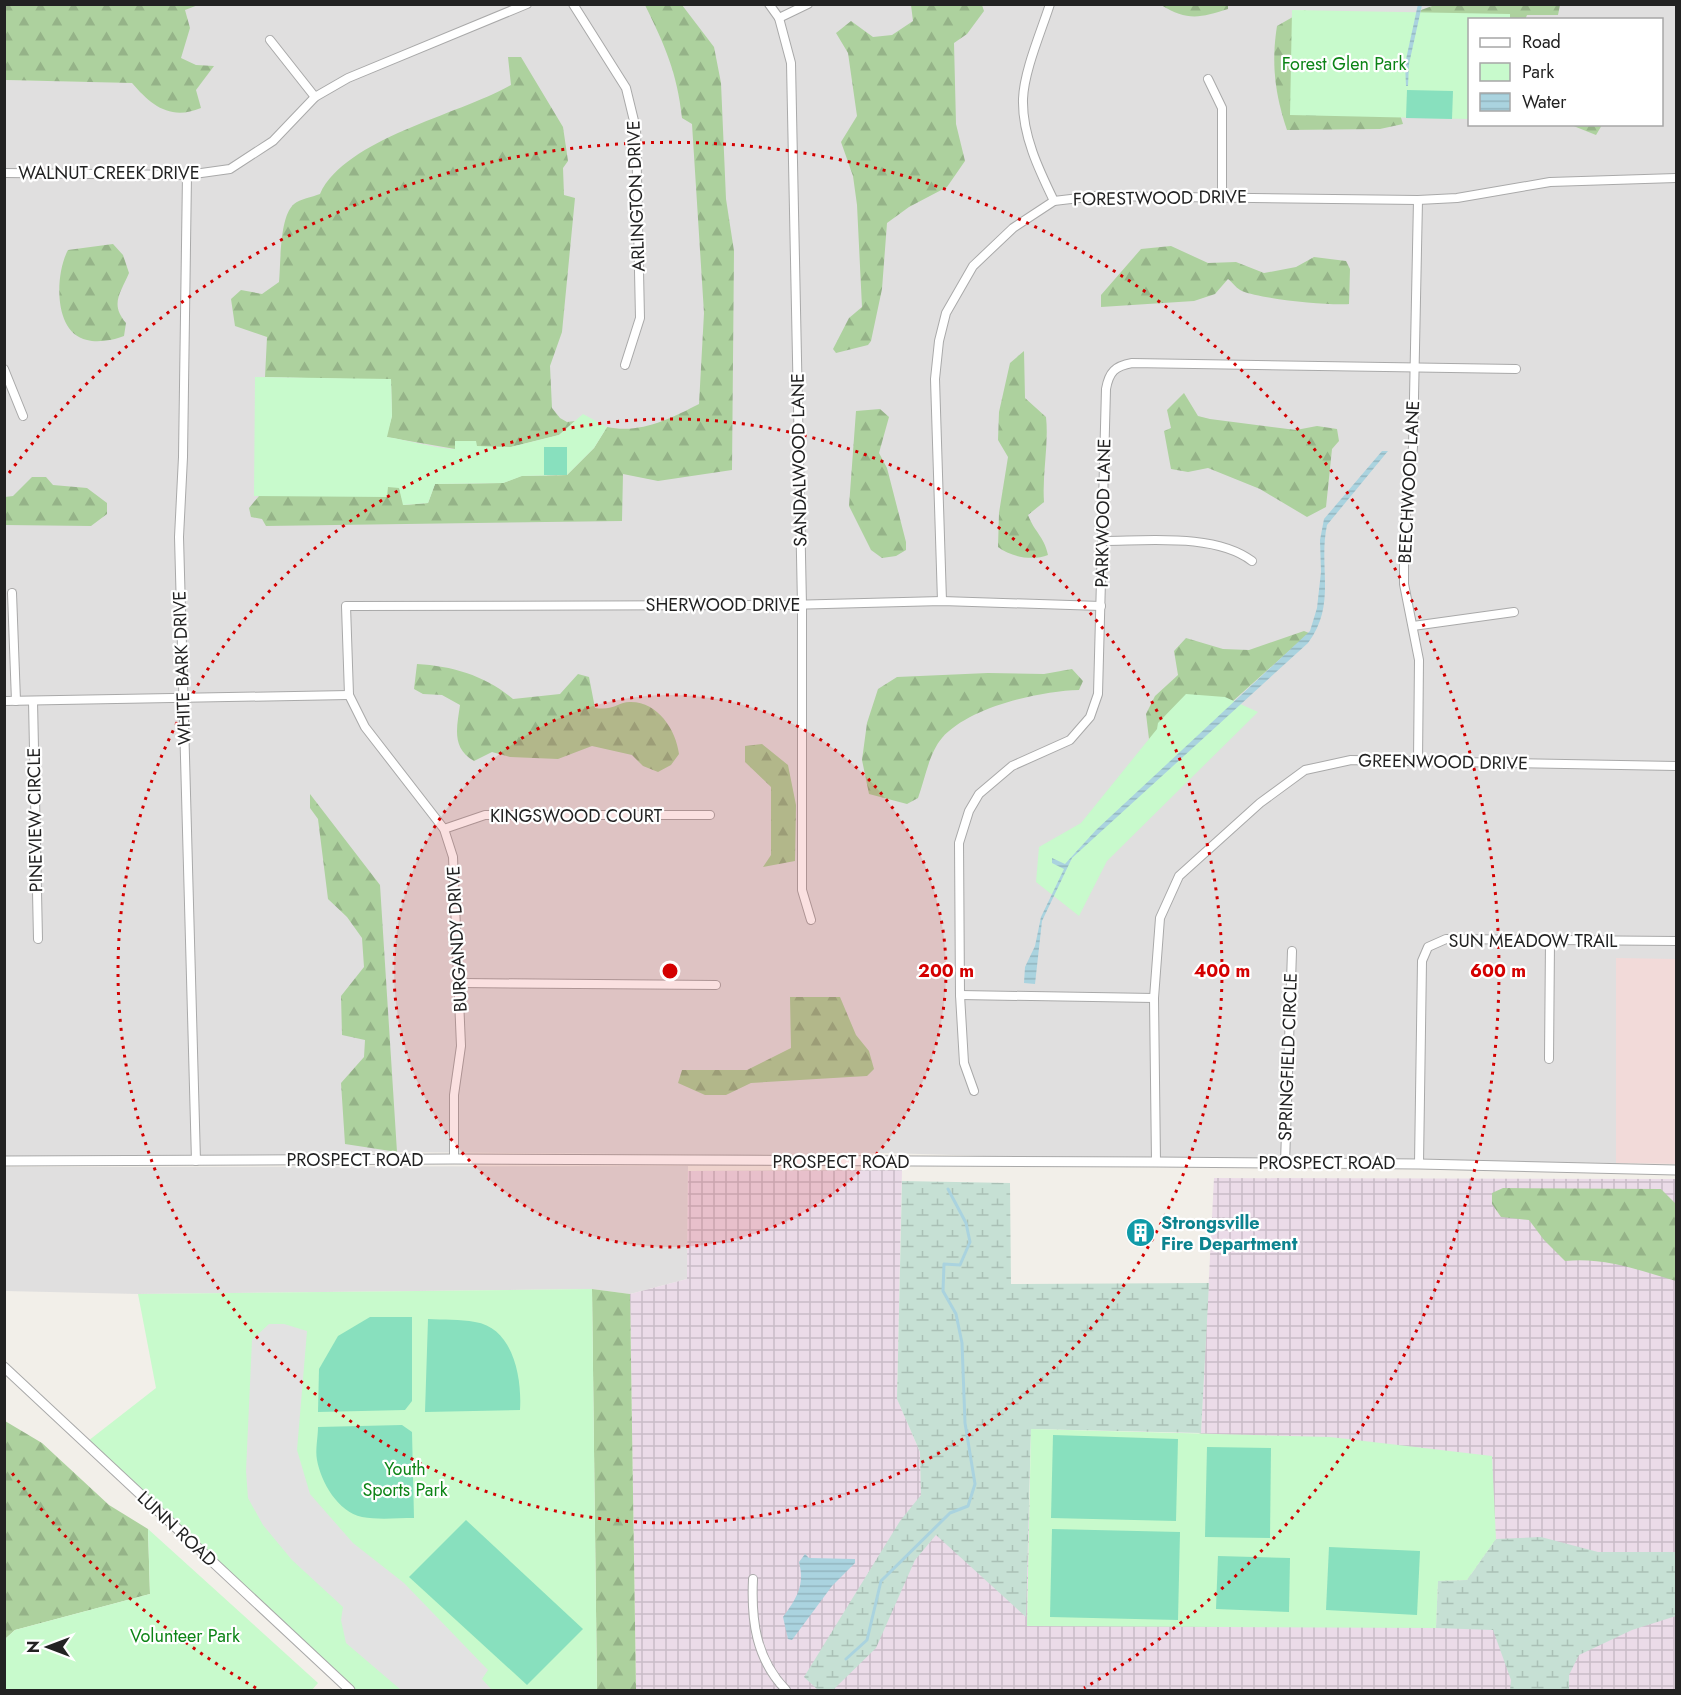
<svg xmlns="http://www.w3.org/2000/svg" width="1681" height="1695" viewBox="0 0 1681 1695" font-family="Jost,sans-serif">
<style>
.residential{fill:#e0dfdf;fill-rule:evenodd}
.commercial{fill:#f2dad9}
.industrial{fill:url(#industrial-grid)}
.forest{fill:url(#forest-firs)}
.wetland{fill:url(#wetland-marsh)}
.park{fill:#c8facc}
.pitch{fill:#88e0be}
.parking{fill:#e2e2e2}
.water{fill:url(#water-rules)}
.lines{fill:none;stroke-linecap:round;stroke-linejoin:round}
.stream{stroke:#aad3df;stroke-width:3}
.minor-casing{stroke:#a9a9a9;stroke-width:10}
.tertiary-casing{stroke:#a9a9a9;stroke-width:11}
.minor{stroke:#fff;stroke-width:8}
.tertiary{stroke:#fff;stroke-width:9}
.ring{fill:none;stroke:#d40000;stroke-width:3;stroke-dasharray:3 6}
.labels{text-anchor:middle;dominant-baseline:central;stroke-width:4.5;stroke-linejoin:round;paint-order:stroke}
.park-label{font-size:18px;fill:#0c8416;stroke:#fff}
.street-label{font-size:18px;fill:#222;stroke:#fff}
.culture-label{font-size:18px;font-weight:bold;fill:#0d838f;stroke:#fff;text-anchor:start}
.centre{fill:#d40000;stroke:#fff;stroke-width:3}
.ring-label{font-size:18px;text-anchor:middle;font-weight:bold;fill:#d40000;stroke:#fff;stroke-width:4.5;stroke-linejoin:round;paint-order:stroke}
</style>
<defs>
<pattern id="industrial-grid" width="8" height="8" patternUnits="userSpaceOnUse" patternTransform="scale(1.5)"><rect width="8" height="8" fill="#ebdbe8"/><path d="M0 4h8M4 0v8" fill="none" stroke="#c9bcc7"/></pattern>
<pattern id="forest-firs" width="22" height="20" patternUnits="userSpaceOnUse" patternTransform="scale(1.5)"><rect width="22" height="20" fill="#add19e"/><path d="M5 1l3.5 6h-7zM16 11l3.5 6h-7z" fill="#95b388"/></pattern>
<pattern id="wetland-marsh" width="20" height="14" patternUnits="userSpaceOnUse" patternTransform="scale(1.5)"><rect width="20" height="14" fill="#c6e0d4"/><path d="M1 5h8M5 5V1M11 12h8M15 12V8" fill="none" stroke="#aac0b6"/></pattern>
<pattern id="water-rules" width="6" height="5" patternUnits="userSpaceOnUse" patternTransform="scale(1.5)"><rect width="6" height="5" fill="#aad3df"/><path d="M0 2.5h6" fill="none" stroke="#92b5bf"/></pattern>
</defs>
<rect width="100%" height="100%" fill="#f2efe9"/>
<g class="residential">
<path d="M157,4L1676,5V959H1616V1163L1019,1157L888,1153L737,1155L397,1152L256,1156H5V80L156,83ZM1292,10L1510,20H1662V124H1470L1469,119Z"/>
<path d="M688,1166L687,1279L630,1294L592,1289L138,1294L5,1291V1167Z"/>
</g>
<path class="commercial" d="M1616,958L1676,959V1164L1616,1163Z"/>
<path class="industrial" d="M902,1170L897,1399L920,1452L922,1510L916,1558L936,1535L1201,1433L1214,1178L1676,1179V1690H636L630,1294L687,1279L688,1171Z"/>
<g class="forest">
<path d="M4,5H198L185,10L190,28L181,58L196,65L214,66L196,90L201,108C170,121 151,105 132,83L5,80Z"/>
<path d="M645,5H682L714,47L721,83L726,199L734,251L732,470L658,481L623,474L622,521L266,526L262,519L251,517L249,508L259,496H387V487H399L404,505L428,503L435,484L503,483L521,476L567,475L594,448L607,427C640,434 670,419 699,404L704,313L692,124L682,118C677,72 665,46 645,5Z"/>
<path d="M911,5H982L984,11L967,34L954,43L956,124L965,161L947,187L909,207L887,223L882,289L871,341L868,345L836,353L833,349L849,318L862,307L857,205L853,176L841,142L857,116L848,53L836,33L851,21L873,37L892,35L913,21Z"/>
<path d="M1161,5H1228V9C1200,18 1187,21 1161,5Z"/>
<path d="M1435,5H1560L1558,15H1527L1525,20H1470L1416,34L1421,10Z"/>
<path d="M1305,10L1398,108L1403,124L1380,129L1287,130C1275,95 1271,63 1277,26Z"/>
<path d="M508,57H521L563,127L568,161L563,168L564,195L575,198L562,332L550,366L552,408L560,418L567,422L575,421L559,435L511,447H476V442H455V449L386,437L392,416L391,380L265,377L267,337L235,326L231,299L241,290L262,294L279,282C281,263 279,217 294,204C300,199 312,197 320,194C346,138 459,115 511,85Z"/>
<path d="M1571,125L1602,124V125L1596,135Z"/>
<path d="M113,244L123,255L129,273C120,294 110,304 126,323L124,336C114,340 98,343 87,340C53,333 55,274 68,250Z"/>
<path d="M1171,246L1208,263L1236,262L1264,273L1296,267L1314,257L1346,261L1350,269L1349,304C1329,306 1261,299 1242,291C1237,289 1233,283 1228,279L1215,294L1194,301L1101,307V295L1141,249Z"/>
<path d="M1024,351L1025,398L1046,417C1049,445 1042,473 1044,502L1028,515C1035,533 1044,536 1048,555C1033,561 1011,557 998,547L999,513L1008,457L998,440L999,412L1010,363Z"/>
<path d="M1184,393L1198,416L1210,419L1296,430L1317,426L1337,429L1339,441L1332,449L1326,507L1307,517L1260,489L1208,468L1188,472L1171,469L1164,431L1171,428L1167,410Z"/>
<path d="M880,409L889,417L879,453L887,468L906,542V550L896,556L882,558L871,550L849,506L856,411Z"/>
<path d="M32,477H46L53,485L87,488L107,503V514L91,526L5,525V497L13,496Z"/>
<path d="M1304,631L1309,633L1233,701L1145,757L1149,739L1146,714L1155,696L1178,675L1174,651L1186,638L1223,649L1249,650Z"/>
<path d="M417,664C453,666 486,676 513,699L560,694L578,674L589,677L595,708C615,711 619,701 631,702C658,702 676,730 679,754L671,765L658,772L643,766L632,755L592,746L558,759L510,757L492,752L474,761C451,748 457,727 460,705L442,695L423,694L414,689Z"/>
<path d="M1072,669L1083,681L1079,690C1040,691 969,707 942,738C929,753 925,779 918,798L907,804L869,794L862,760L867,723L878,689L897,677L988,673L1044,674Z"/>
<path d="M762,744L788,765L796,805L795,861L763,867L771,855V787L745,762V746Z"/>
<path d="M310,794L380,885L397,1152L345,1144L341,1083L364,1057L365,1040L342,1035L341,996L364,967L362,938L347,917L328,899L318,819L310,808Z"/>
<path d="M790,997H840L856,1035L869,1051L874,1069L867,1076L751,1083L726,1095H705L678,1083L682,1070H747L791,1048Z"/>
<path d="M1503,1188L1661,1189L1676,1204V1281C1639,1270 1604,1257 1565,1261L1544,1240L1529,1220L1501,1217L1492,1204V1193Z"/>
<path d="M592,1289L630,1294L636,1690H597Z"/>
<path d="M5,1421L42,1443L109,1505L148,1529L150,1594L15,1630L5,1639Z"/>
</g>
<g class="wetland">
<path d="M902,1181L1010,1183L1011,1284L1209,1283L1201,1433L1031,1429L1026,1617L936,1535L915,1560L876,1648L833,1690H818L804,1677L900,1521L921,1495L920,1452L897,1399Z"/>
<path d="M1541,1537L1598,1552H1676V1616L1632,1630L1579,1655L1569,1675V1690H1510L1511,1680L1493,1630L1436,1628L1438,1581L1467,1580L1496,1539Z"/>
</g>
<g class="park">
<path d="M1292,10L1510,14V19L1470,20L1469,119L1290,115Z"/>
<path d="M255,377L391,379L392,416L387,437C402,439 443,450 455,449V441H476L477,446L511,447L559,435L583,414L607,427L594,448L567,475L522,476L503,483L435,484L428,503L403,505L399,488L388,487L387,497L254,496Z"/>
<path d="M1186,694L1225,697L1258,712L1107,861L1079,916L1036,882L1039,847L1081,823L1157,729L1158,723Z"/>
<path d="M592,1289L597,1690H355L88,1441L156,1388L138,1294Z"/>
<path d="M1031,1429L1330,1437L1492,1456L1496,1539L1467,1580L1438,1581L1436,1628L1027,1626Z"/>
<path d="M148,1529L318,1683L312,1690H5V1639L15,1630L150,1594Z"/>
</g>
<g class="pitch">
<path d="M1407,90L1453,91L1452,119L1406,118Z"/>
<rect x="544" y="447" width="23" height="28"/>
<path d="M370,1317H412V1401L405,1410L318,1412L319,1369L338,1336Z"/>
<path d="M428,1319C443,1320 460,1319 475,1322C514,1328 522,1379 520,1410L425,1412Z"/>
<path d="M402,1425L412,1432L414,1518C397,1518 378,1520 362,1517C338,1512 321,1482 317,1460C315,1450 318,1437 318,1427Z"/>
<path d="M1053,1435L1178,1439L1176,1521L1051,1518Z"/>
<path d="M1207,1447L1271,1448L1270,1538L1205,1537Z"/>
<path d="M466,1520L583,1629L527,1685L409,1577Z"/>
<path d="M1052,1529L1180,1532L1178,1620L1050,1617Z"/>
<path d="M1329,1547L1420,1551L1417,1615L1326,1610Z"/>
<path d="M1218,1556L1290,1558L1289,1612L1216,1609Z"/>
</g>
<path class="parking" d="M269,1324H284L307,1331L297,1450L310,1494L353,1543L404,1583L488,1670L482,1679L492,1690H401L346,1643L341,1620L343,1607L292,1560L263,1525L248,1498L246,1471L252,1340Z"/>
<g class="water">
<path d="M1418,4L1422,5L1409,64L1408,86H1406L1405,64Z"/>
<path d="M1382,451H1388L1327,525C1318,567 1337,604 1308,643L1072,858L1042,921L1035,984L1024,983L1025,967L1035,946L1041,917L1064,869L1052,863V858L1065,864L1096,830L1310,631L1317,608L1321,572L1320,540L1324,519Z"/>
<path d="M805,1554L809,1558L855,1559V1563L832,1586L792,1640L788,1639L783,1617C797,1598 805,1585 799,1562Z"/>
</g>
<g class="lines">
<path class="stream" d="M846,1659L867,1640L881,1581L950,1513L968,1506L975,1484L965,1423L962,1343L956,1314L943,1291L944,1264L960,1265L970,1242L966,1223L948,1189"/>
<defs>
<g id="minor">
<path d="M573,4L626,88L636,129L640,318L625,365"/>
<path d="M769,4L779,18L791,63L802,605V890L811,920"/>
<path d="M1050,4C1041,32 1024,71 1023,99C1022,135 1039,170 1054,201"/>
<path d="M779,18L808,4"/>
<path d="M270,40L315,97"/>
<path d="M1208,79L1222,108V196"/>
<path d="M4,173L187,175L230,169L273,141L315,97L348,78L527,4"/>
<path d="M187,175L183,457L179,537L196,1161"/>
<path d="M1418,200L1413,447L1404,532V584L1419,660L1418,761"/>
<path d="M4,369L23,416"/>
<path d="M1102,541C1147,541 1215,533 1252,561"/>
<path d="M12,593L16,701"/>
<path d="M942,601L935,379L939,341L946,313L973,266L1013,228L1054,201L1096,196L1418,200L1457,198L1550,182L1676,178"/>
<path d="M1413,626L1514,612"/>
<path d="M4,701L349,695"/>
<path d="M33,701L38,939"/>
<path d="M444,829L485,815H710"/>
<path d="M460,983L716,985"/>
<path d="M960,995L1154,998"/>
<path d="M1549,1059L1550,941"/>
<path d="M974,1091L964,1063L960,995L959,843L969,811L979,794L1012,766L1070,740L1090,717L1098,694L1106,389C1109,372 1115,366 1132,363L1516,369"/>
<path d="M454,1159V1095L461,1046L453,857L444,829L365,727L349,695L346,606L787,605L942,601L1101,606"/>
<path d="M1156,1162L1154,998L1160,918L1179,876L1260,803L1305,770L1351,760L1676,766"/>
<path d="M1285,1163L1292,951"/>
<path d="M1419,1164L1422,961L1428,947L1446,939L1676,941"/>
<path d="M753,1579C751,1621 756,1659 786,1690"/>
</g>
<g id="tertiary">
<path d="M4,1161L454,1159L1156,1162L1419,1164L1676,1170"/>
<path d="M4,1367L350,1690"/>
</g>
</defs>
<use href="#minor" class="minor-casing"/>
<use href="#tertiary" class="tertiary-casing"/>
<use href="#minor" class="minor"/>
<use href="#tertiary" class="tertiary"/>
</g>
<circle cx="670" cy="971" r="276" fill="#d40000" fill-opacity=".12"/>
<g class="ring">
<circle cx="670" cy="971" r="276"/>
<circle cx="670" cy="971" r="552"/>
<path d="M256 1688A828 828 0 0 1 9 1469M9 473A828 828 0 1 1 1084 1688"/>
</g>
<defs>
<symbol id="building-disc" viewBox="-11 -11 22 22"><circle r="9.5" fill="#0f9aa8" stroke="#fff"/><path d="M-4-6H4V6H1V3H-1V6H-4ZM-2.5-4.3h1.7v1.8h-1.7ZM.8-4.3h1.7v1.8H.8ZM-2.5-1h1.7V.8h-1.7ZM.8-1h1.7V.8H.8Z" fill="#fff"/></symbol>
</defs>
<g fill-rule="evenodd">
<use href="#building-disc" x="1124" y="1216" width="33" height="33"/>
</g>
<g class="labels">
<g class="park-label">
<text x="1344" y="64">Forest Glen Park</text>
<text x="405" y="1469">Youth<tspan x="405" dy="21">Sports Park</tspan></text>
<text x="185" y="1636">Volunteer Park</text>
</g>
<g class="street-label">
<text x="109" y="173">WALNUT CREEK DRIVE</text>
<text transform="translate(636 196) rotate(-92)">ARLINGTON DRIVE</text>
<text transform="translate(1160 198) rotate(-1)">FORESTWOOD DRIVE</text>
<text transform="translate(799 460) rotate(-91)">SANDALWOOD LANE</text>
<text transform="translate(1409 482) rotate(-87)">BEECHWOOD LANE</text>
<text transform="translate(1103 513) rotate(-89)">PARKWOOD LANE</text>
<text x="723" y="605">SHERWOOD DRIVE</text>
<text transform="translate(182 668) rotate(-92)">WHITE BARK DRIVE</text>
<text transform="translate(1443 762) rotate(1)">GREENWOOD DRIVE</text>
<text x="576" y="816">KINGSWOOD COURT</text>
<text transform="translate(35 820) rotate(-91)">PINEVIEW CIRCLE</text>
<text transform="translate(457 939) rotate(-93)">BURGANDY DRIVE</text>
<text x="1533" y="941">SUN MEADOW TRAIL</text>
<text transform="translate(1288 1057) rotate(-88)">SPRINGFIELD CIRCLE</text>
<text x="355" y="1160">PROSPECT ROAD</text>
<text x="841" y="1162">PROSPECT ROAD</text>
<text x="1327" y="1163">PROSPECT ROAD</text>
<text transform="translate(177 1529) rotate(43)">LUNN ROAD</text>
</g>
<g class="culture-label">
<text x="1161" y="1223">Strongsville<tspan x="1161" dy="21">Fire Department</tspan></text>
</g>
</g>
<circle cx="670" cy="971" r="9" class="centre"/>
<g class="ring-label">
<text x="946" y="977">200 m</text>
<text x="1222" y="977">400 m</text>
<text x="1498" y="977">600 m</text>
</g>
<rect width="1681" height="1695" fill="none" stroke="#222222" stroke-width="12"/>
<rect x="1468" y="18" width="195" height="108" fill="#ffffff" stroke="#a7a7a7" stroke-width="1.5"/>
<rect x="1480" y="38" width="30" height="9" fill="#ffffff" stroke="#a7a7a7" stroke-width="1.5"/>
<text x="1522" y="48" font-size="18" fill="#222222">Road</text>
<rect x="1480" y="63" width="30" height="18" fill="#c8facc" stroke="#a7a7a7" stroke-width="1.5"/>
<text x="1522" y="78" font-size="18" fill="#222222">Park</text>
<rect x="1480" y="93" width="30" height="18" fill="url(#water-rules)" stroke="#a7a7a7" stroke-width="1.5"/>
<text x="1522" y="108" font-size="18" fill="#222222">Water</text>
<g transform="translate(48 1647) rotate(270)" stroke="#ffffff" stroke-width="4.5" paint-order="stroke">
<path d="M0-4.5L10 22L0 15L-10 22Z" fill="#222222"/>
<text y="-9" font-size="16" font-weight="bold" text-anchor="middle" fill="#222222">N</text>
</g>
</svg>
